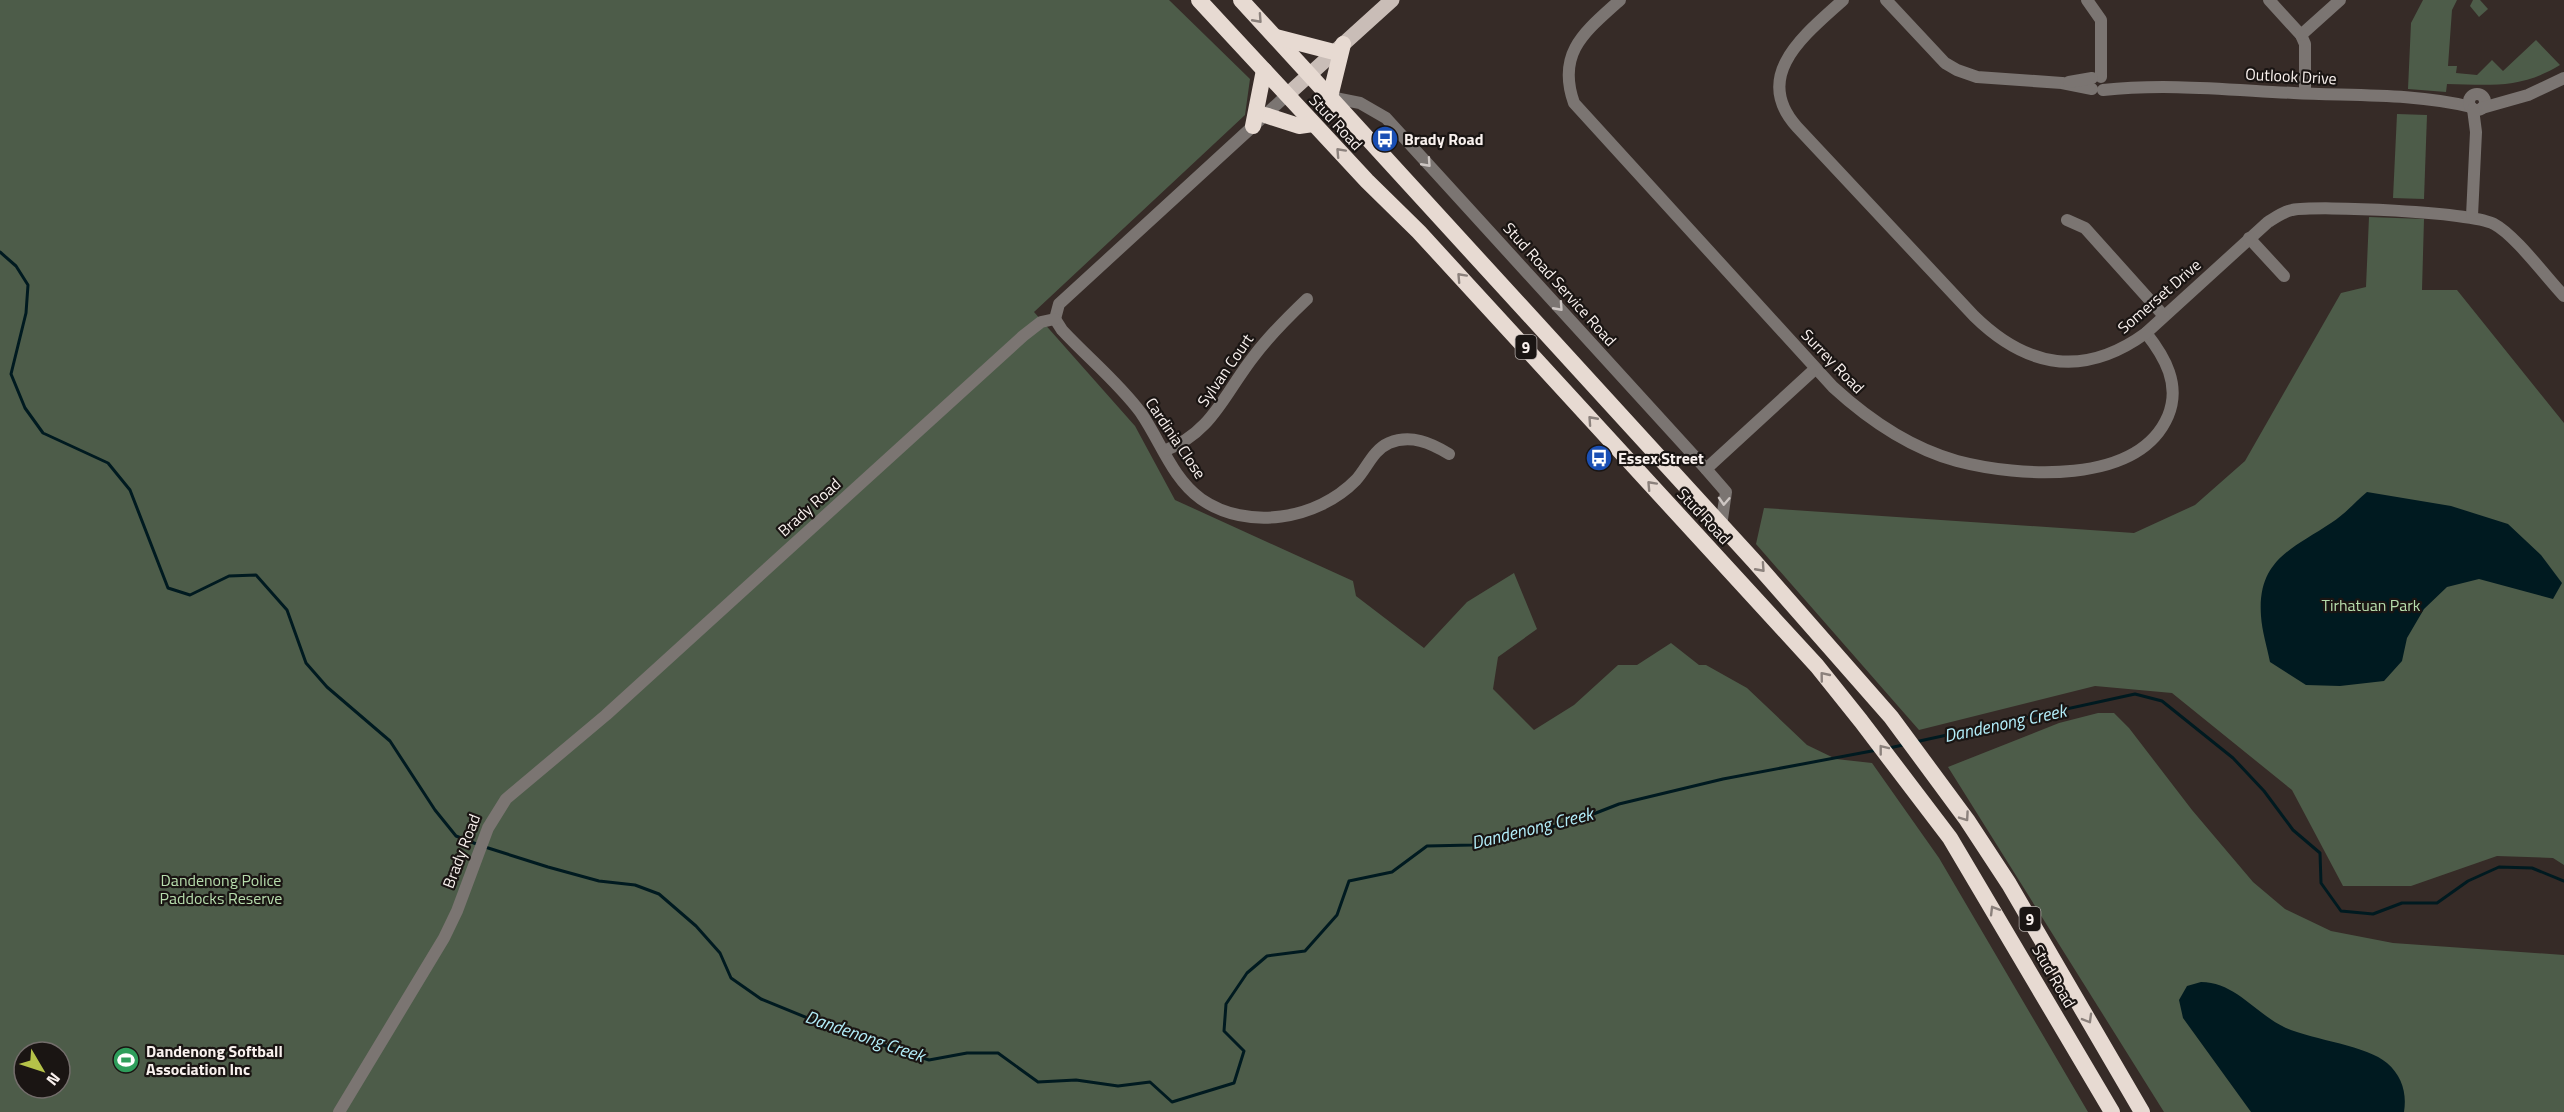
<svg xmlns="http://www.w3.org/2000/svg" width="2564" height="1112" viewBox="0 0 2564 1112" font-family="'Titillium Web',sans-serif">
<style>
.green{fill:#4d5c49;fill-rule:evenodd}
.water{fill:#001a20}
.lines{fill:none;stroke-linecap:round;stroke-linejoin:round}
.stream{stroke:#001a20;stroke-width:3}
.minor{stroke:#7b7572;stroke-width:12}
.major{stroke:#c9bdb7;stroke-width:15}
.highway{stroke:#e7dad2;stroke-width:16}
.oneway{stroke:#8b817c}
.oneway2{stroke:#cdc6c3}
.labels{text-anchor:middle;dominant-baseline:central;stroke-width:4.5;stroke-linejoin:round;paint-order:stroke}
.shield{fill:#1a1513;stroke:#b6afac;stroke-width:1.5}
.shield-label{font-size:15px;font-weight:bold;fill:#f9f1ee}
.street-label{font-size:16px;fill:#f9f1ee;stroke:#1a1513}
.poi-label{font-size:16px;font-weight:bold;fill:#f9f1ee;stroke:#1a1513;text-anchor:start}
.park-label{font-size:16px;fill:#b7ddad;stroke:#1a1513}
.water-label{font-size:18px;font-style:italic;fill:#b3eefa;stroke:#1a1513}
</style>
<rect width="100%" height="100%" fill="#362b27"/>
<g class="green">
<path d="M0,0H1169L1250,79L1245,115L1034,312L1135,426L1175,500L1353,581L1356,596L1424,648L1467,602L1514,573L1537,629L1498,657L1493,689L1534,730L1574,705L1618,665H1637L1671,643L1699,665H1706L1747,688L1807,745L1836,759L1872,763L1939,858L2088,1112H0ZM24,1052H60V1088H24Z"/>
<path d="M2423,0H2457L2452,10L2448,66H2457L2456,73L2477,75L2492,60L2503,71L2536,40L2560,65C2521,89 2490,85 2447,84L2446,92L2408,89L2411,23Z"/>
<path d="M2473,0H2480L2488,9L2479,17L2470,6Z"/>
<path d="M2397,114L2427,115L2424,199L2393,198Z"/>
<path d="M2369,217L2424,219L2422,290H2457L2564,423V865L2553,858L2497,856L2411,886H2343L2292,790L2172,693L2095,686L1919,730L1756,544L1764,508L2134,533L2195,505L2245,461L2341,293L2366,287Z"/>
<path d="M2098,713H2114L2129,728L2192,810L2253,882L2285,909L2331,931L2393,943L2564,955V1112H2164L1948,767L2059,723Z"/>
</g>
<g class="water">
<path d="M2367,492L2451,506L2508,524L2541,555L2562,583L2553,599L2479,579L2447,587L2424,609L2407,638L2402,661L2384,681L2340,686L2306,685L2270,662C2267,647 2262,631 2261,616C2257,560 2292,549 2331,523C2344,515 2355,502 2367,492Z"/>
<path d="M2201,982C2235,982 2255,1013 2284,1027C2312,1040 2367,1045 2387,1063C2402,1076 2407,1093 2404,1112H2251L2183,1018L2179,1000L2187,986Z"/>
</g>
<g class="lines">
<g class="stream">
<path d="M0,252L16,266L28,285L26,313L11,374L25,408L43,433L108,463L130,490L168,588L190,595L229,576L256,575L287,610L306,663L327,687L390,741L435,810L456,836L479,845"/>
<path d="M1915,742L2135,694L2162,701L2233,758L2264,791L2293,830L2320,853L2321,883L2341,911L2373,914L2402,903H2437L2468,881L2499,867L2532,868L2564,881"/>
<path d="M1889,748L1903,745"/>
<path d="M485,847L548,867L599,881L635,885L659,894L696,926L720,953L731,978L761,999L837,1030L929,1060L967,1053H998L1038,1082L1076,1080L1118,1086L1150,1082L1172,1102L1234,1083L1244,1051L1224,1031L1226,1004L1247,973L1267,956L1305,951L1337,915L1349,881L1392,872L1427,846L1472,845L1573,822L1619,804L1723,779L1877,750"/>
</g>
<g class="minor">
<path d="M1620,0C1586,31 1556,52 1574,103L1833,387C1869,420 1910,448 1957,461C2018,477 2138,486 2168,416C2181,385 2165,357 2146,333"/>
<path d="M1843,0C1807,33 1750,75 1797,127L1974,316C2027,368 2084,378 2146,333L2268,222C2276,217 2283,212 2292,210C2319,205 2473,212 2494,224C2515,235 2546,277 2564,296"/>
<path d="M1886,0L1945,63L1957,70L1977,77L2062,83L2092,89"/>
<path d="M2087,0L2101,20V77"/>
<path d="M2269,0L2301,35L2305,44V93"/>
<path d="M2301,35L2340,0"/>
<path d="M2069,82L2092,78"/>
<path d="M2103,90C2166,83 2231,90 2294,93C2352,96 2414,93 2471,107"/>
<circle cx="2477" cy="102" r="8"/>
<path d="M1330,97L1360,103L1386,118L1706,469L1726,492L1721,526"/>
<path d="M2482,108L2528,95L2564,78"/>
<path d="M2472,216L2476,132L2473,109"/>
<path d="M2067,220L2085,228L2164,316"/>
<path d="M2249,238L2284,276"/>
<path d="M1055,319L1062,330C1088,358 1119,383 1141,413C1161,442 1172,478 1201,499C1247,531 1317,520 1356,480C1367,468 1373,450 1389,443C1411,434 1431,443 1449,454"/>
<path d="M1055,319L1059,304L1287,95"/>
<path d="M1164,451C1213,432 1224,394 1254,356C1270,335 1288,317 1307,299"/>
<path d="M1706,469L1815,369"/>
<path d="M339,1112L444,938L457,911L488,828L506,799L606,715L1023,336L1041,322L1055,319"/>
</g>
<path class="major" d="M1287,95L1392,0"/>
<g class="highway">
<path d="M1199,0L1367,181L1419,232L1817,666L1861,721L1950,838L2112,1112"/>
<path d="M1241,0L1754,561L1891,717L1967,820L2009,884L2142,1112"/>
<path d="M1276,37L1334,52"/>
<path d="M1330,97L1343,44"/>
<path d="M1265,115L1299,126L1313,124"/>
<path d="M1253,126L1264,70"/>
</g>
</g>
<defs><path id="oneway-chevron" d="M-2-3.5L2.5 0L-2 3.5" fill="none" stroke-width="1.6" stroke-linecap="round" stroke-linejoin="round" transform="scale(1.5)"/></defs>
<g class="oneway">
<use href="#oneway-chevron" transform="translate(1258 19) rotate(48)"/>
<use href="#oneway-chevron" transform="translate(1340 152) rotate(-133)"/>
<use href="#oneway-chevron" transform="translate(1461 277) rotate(-133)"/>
<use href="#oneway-chevron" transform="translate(1592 420) rotate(-132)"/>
<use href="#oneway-chevron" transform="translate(1651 485) rotate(-133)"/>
<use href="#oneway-chevron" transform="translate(1761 568) rotate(48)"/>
<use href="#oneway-chevron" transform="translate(1824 676) rotate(-129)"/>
<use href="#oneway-chevron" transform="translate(1883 749) rotate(-128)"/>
<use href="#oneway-chevron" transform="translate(1965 817) rotate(55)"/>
<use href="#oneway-chevron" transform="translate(1994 910) rotate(-121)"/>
<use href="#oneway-chevron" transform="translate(2088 1019) rotate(60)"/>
</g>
<g class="oneway2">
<use href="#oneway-chevron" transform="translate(1427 163) rotate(48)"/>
<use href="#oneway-chevron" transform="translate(1559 307) rotate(48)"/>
<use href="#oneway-chevron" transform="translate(1724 501) rotate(93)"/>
</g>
<defs>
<symbol id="bus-disc" viewBox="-11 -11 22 22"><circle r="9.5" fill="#1a4fb4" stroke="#1a1513"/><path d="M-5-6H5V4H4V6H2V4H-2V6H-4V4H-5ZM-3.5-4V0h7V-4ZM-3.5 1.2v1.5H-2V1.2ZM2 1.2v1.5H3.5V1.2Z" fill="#fff"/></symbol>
<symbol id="stadium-disc" viewBox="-11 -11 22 22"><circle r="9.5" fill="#2e9e5b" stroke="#1a1513"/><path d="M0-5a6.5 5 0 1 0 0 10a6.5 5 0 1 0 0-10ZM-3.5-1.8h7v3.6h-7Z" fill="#fff"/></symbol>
</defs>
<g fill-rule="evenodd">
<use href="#bus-disc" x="1370" y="124" width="30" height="30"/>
<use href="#bus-disc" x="1584" y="443" width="30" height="30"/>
<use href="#stadium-disc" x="111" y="1045" width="30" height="30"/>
</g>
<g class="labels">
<g class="shield">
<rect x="1515.5" y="335" width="21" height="24" rx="4.5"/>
<rect x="2019.5" y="907" width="21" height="24" rx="4.5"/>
</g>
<g class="shield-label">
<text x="1526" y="347">9</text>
<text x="2030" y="919">9</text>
</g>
<g class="street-label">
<text transform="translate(2291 76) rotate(3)">Outlook Drive</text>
<text transform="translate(1336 122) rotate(47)">Stud Road</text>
<text transform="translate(1560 284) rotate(48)">Stud Road Service Road</text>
<text transform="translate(2159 296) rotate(-41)">Somerset Drive</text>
<text transform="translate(1833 361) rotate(46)">Surrey Road</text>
<text transform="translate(1225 370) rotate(-55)">Sylvan Court</text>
<text transform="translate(1176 438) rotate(56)">Cardinia Close</text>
<text transform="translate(809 507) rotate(-42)">Brady Road</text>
<text transform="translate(1704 516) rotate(47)">Stud Road</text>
<text transform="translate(461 851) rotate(-69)">Brady Road</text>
<text transform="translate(2054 976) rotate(60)">Stud Road</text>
</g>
<g class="poi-label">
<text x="1404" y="139">Brady Road</text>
<text x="1618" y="458">Essex Street</text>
<text x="146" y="1051">Dandenong Softball<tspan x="146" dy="18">Association Inc</tspan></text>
</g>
<g class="park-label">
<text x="2371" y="605">Tirhatuan Park</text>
<text x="221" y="880">Dandenong Police<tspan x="221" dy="18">Paddocks Reserve</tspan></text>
</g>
<g class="water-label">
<text transform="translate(2005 723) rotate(-12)">Dandenong Creek</text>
<text transform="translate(1532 828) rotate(-14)">Dandenong Creek</text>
<text transform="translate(865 1036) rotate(19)">Dandenong Creek</text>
</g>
</g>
<g transform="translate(42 1070) rotate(129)"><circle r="28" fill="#1a1513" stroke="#736d6b" stroke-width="1.5"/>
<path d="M0-4.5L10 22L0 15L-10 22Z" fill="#b5c249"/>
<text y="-9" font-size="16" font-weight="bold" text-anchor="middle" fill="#f9f1ee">N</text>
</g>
</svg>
